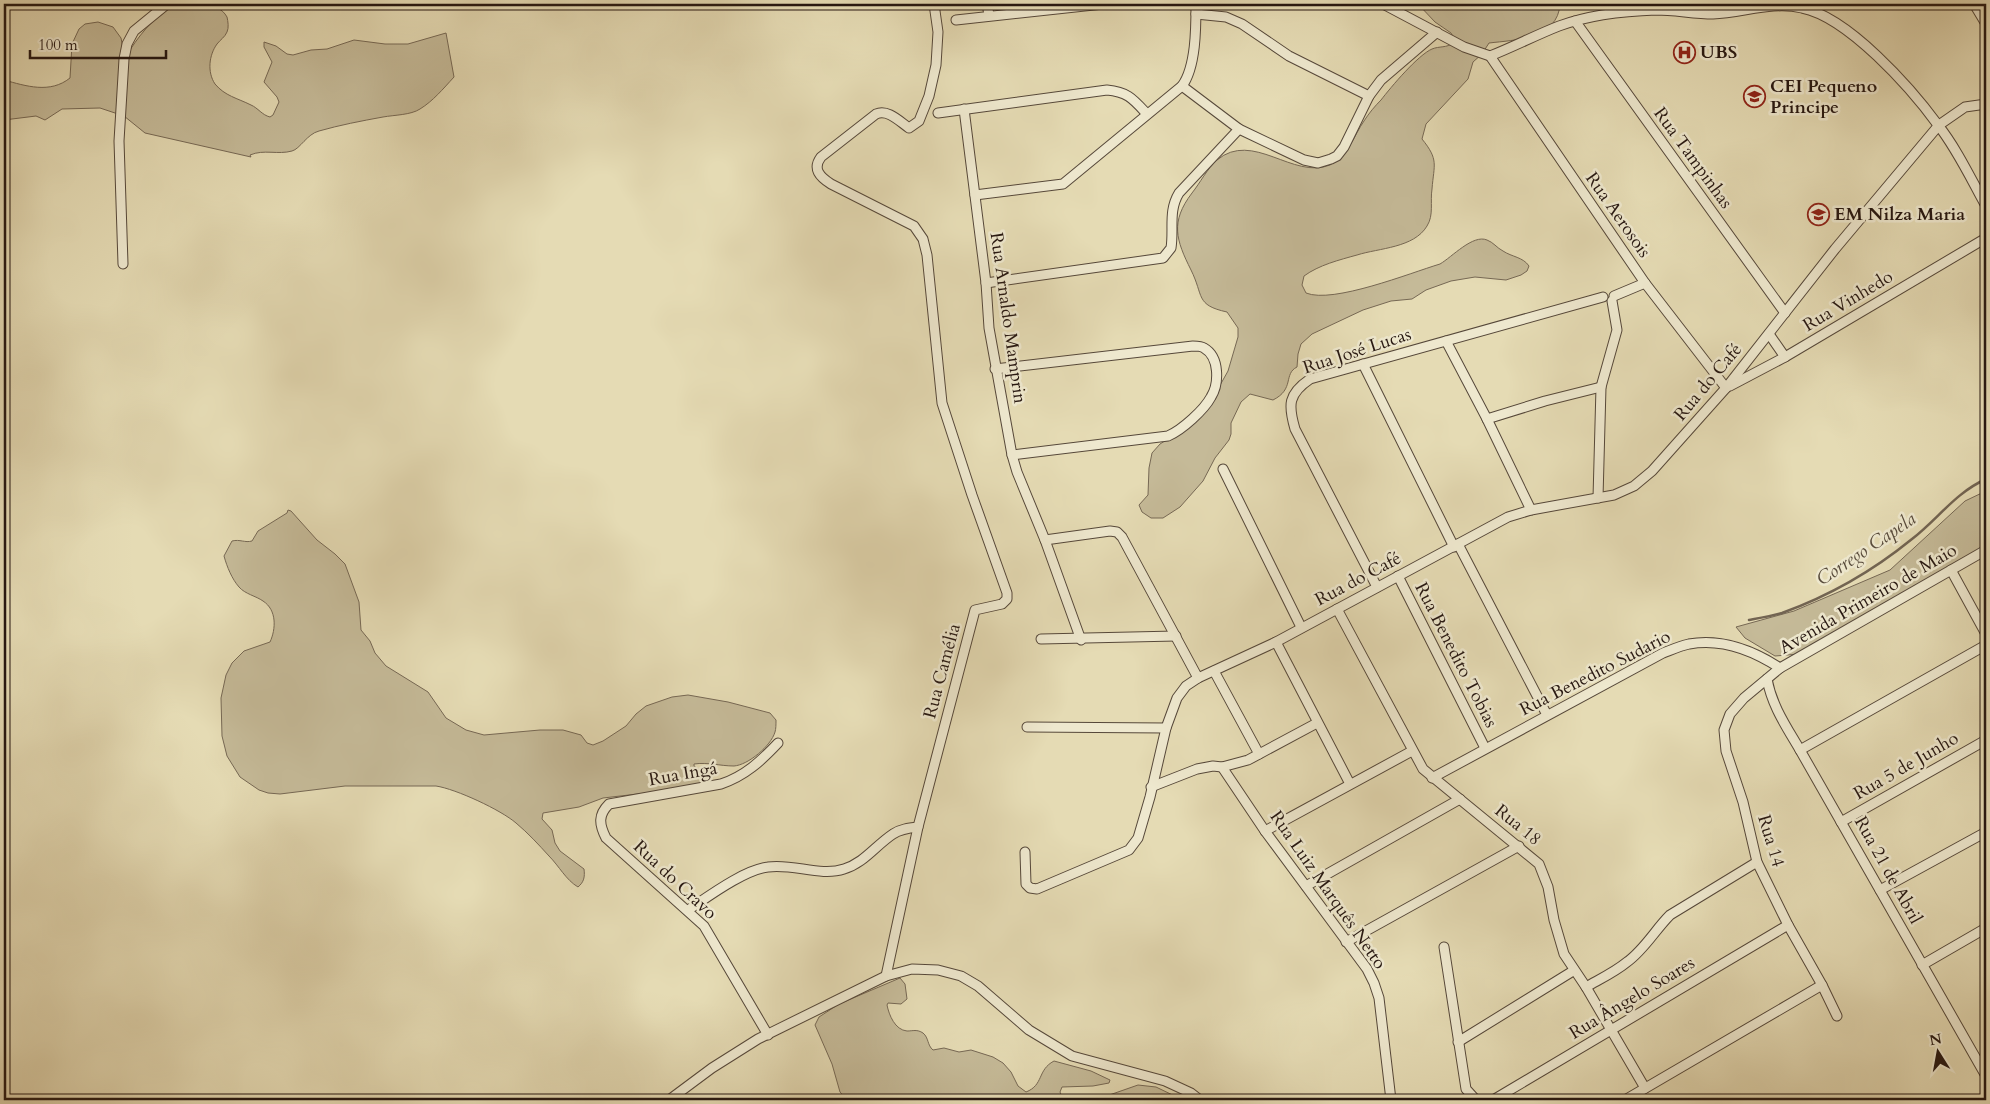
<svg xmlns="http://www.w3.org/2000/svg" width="1990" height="1104" viewBox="0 0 1990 1104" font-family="Cardo,serif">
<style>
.green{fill:#c5ba98;stroke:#766854}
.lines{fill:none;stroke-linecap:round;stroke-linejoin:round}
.stream{stroke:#726452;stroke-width:2.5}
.minor-casing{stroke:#56483a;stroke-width:11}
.minor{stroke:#eee8ce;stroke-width:9}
.labels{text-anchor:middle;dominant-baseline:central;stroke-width:5;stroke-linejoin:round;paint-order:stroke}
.poi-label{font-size:18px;font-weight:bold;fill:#261711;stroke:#eee8ce;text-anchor:start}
.street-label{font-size:18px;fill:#261711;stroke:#eee8ce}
.water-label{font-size:19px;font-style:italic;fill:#584b3c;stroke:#eee8ce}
</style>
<rect width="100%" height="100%" fill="#e5dbb4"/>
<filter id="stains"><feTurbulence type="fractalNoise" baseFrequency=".004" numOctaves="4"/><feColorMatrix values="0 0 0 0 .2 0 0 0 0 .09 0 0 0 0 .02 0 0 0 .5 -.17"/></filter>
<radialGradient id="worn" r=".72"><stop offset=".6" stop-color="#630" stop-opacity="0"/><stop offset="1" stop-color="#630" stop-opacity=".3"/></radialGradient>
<g class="green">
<path d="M174,4C190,4 218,0 227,17C228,21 229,28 227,32C225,37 220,40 217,44C209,55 207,72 215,84C225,96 237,98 251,105C258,108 262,115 270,117L273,115L279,102L277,97L264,82L272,62L264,47V42L276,46L287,54L293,55L311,50L327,49L354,40L385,44H408L446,33L454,77C443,89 433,101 420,109C411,115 394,115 383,117C361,121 340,125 319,131C307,134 300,149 292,151C278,155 264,149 250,155L251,157L145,133L124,116L100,108L62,109L45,120L36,116L4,120V80C26,86 50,94 70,78L72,44L79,29L85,24L98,22L113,27L121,38L125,58C138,36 153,18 174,4Z"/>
<path d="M1418,4H1560C1558,39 1515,40 1489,43L1482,54L1473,62L1468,79L1426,124L1422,139C1439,160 1434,164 1432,189C1430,202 1434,215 1427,226C1414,248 1379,248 1357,255C1339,260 1319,265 1304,276L1302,285L1306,293C1333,304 1410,273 1440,264C1452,257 1473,234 1487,240C1493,242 1497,248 1503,251C1512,257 1523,257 1529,266L1527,271L1521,275L1506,280L1475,277L1451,281L1426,290L1412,299L1391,301L1363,310L1312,334L1301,344L1298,354L1297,367C1283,374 1295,389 1273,400L1250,394L1241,402L1231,423V434L1229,440L1215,458L1203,481L1180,507L1163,518H1151L1142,512L1139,505L1148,495L1149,468L1152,453L1160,444L1187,427L1210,403L1228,371L1238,337V328L1227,312C1195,305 1204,296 1191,270C1176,240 1170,222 1192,193C1200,183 1207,169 1217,160C1253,130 1293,180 1330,165C1348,157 1354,135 1364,121C1369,113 1375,106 1381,100C1391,87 1418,55 1432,49C1439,46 1447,48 1453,43L1454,38L1451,33L1435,22Z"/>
<path d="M1986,491V546L1800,654L1775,656L1745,638L1736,627L1794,611L1890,570L1965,501Z"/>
<path d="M288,510L291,511L317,540L335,554L345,564L359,602L361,630L370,641L375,653L386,666L428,692L446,718L466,730L484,735L540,730H563L581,735L587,743L593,745L603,741L626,726L636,714L646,706L672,697L688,695L728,702L770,713L776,720C776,724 776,729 775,732C771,746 748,765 734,766C720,766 708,762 694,764V766L710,776V780L704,784L672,790L603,798L579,807L543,813L542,819L552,830L555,843L560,851L584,869C585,877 584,882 578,887C566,880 559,866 549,856C539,845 528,833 516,823C501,810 456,789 436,786H345L280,794L268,793L259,790L240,777L227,756L222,736L221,698L226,675L232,663L244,651L270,642C276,629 277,610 263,601C256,596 245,594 239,587C232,579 227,567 224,556L232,541C240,539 245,543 252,541L258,531L287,513Z"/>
<path d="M900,978L905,984L907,999L901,1004L888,1003L887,1005C889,1015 895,1030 907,1031C913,1031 917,1029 923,1033C929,1038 927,1045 933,1050L944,1048L959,1052L971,1050L993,1057L1003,1063L1011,1072L1018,1086L1026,1092C1044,1085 1037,1070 1054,1061L1091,1071L1110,1080L1109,1083L1093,1086L1062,1087L1060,1092L1062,1097L1068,1100H847L840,1092L832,1064L815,1025L819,1017L839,1004Z"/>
<path d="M1138,1085L1156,1087L1183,1100H1095Z"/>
</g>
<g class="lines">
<path class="stream" d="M1749,620C1760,618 1772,616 1782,613C1829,596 1874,570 1912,539C1938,519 1955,493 1986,479"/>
<defs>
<g id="minor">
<path d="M987,4L989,15"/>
<path d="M1383,4L1464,47L1490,56C1513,47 1536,35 1559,26C1589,15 1624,11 1656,10C1675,10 1694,14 1713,14C1743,13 1772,1 1802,8C1848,17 1911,88 1938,125C1957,149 1971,179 1986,206"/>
<path d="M1974,4L1986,24"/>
<path d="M1196,14L1226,17L1242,24L1289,56L1369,96"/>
<path d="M956,20L1103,4"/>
<path d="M1575,21L1785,313"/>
<path d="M1490,56L1645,283L1726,388"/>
<path d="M1182,86L1239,129L1304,160L1318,163L1331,159L1337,156L1344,147L1369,96L1381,80L1437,32"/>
<path d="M964,109L986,283L989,328L1012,455L1017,472L1045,540L1081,640"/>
<path d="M938,113L1107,90C1128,92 1133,99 1147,114"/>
<path d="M975,195L1063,184L1182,86C1196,67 1196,28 1196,4"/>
<path d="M123,264L119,141L124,59L127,44L134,31L167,4"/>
<path d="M986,283L1163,258L1171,248C1174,229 1168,211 1179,193L1239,129"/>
<path d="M1614,296L1645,283"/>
<path d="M1769,334L1785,357"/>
<path d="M1446,341L1487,419L1531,510"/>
<path d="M1363,364L1454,547"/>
<path d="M995,369L1193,346C1197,346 1201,346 1204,348C1220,357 1219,384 1211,397C1204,410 1182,430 1168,436L1012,455"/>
<path d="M1730,386L1785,357L1986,238"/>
<path d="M1487,419L1545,401L1601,387"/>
<path d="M1223,469L1301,627"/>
<path d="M1598,498L1601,387L1617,330L1612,301"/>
<path d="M1045,540L1110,531L1117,532L1122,537L1198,678"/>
<path d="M1458,544L1547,715"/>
<path d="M1951,570L1986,634"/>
<path d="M1398,576L1485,748"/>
<path d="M1377,587L1295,429C1288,405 1288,394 1310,379L1603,297"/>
<path d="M1337,609L1423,769L1539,864L1548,887L1554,920L1564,954L1586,987L1645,1088"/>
<path d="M1041,639L1176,636"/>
<path d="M1276,642L1350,784"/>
<path d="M1214,671L1259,754"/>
<path d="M1767,679C1772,706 1786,726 1800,750L1986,1076"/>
<path d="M1027,727L1166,728"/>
<path d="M1800,750L1986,645"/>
<path d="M1222,767L1265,831L1367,969L1374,983L1379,998L1391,1100"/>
<path d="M1432,778L1663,653C1671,650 1680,646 1689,644C1721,638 1754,651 1780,668"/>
<path d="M1151,787L1197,769L1213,766L1222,767L1248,760L1317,723"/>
<path d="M1841,822L1986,740"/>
<path d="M1265,831L1412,751"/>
<path d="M1025,852L1026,884L1030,888L1037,889L1129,850L1138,838L1150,797L1166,728L1177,698L1186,686L1198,678L1276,642L1508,517L1531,510L1614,495L1634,486L1652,471L1726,388L1835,249L1939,125L1965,107L1986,104"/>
<path d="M1306,886L1460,799"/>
<path d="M1880,890L1986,832"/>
<path d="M688,910C709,896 744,870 768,867C793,863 820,877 844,869C864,863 875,846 893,834C900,829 909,828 918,827"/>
<path d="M1346,942L1519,846"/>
<path d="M1444,947L1466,1089L1476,1100"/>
<path d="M1922,965L1986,928"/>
<path d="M886,976L918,827L975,610L1002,604L1007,599V593L972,495L942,403L927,255L923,239L914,226L831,184C820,177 812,169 821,157L876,114C888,109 899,121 909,128L919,121L929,96L936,65L938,32L934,4"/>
<path d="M1586,987C1600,979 1615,972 1627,962C1644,950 1655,930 1670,915L1757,862"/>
<path d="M1837,1016L1822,985L1788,925L1757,862L1743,802L1726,751L1724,730L1730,714L1744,698L1780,668L1986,550"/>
<path d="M768,1035L704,926L606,838C599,824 598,815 609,804L721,784C745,776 761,761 778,743"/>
<path d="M1458,1042L1573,971"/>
<path d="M669,1100L712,1068L758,1039L886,976L912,969L938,970L961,976L978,986L1029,1030L1072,1056L1165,1081L1191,1093L1200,1100"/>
<path d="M1493,1100L1788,925"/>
<path d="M1625,1100L1822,985"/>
</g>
</defs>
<use href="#minor" class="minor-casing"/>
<use href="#minor" class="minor"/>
</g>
<defs>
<symbol id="hospital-ring" viewBox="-11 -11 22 22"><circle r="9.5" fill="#eee8ce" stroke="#8f2418" stroke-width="1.5"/><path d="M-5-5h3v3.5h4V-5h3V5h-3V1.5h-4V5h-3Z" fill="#8f2418"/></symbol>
<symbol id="school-ring" viewBox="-11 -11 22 22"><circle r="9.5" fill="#eee8ce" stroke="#8f2418" stroke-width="1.5"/><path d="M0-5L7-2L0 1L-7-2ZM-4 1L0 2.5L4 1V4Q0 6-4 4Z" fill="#8f2418"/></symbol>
</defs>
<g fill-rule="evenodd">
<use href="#hospital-ring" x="1672" y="40" width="25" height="25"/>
<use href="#school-ring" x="1742" y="84" width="25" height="25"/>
<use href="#school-ring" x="1806" y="202" width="25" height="25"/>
</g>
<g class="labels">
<g class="poi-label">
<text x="1700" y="52">UBS</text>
<text x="1770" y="86">CEI Pequeno<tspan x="1770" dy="21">Principe</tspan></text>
<text x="1834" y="214">EM Nilza Maria</text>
</g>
<g class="street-label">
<text transform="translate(1693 158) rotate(54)">Rua Tampinhas</text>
<text transform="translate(1618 215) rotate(55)">Rua Aerosois</text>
<text transform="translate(1848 301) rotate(-31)">Rua Vinhedo</text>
<text transform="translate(1008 318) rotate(82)">Rua Arnaldo Mamprin</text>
<text transform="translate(1357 351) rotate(-18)">Rua José Lucas</text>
<text transform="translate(1708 382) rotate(-50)">Rua do Café</text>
<text transform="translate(1358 579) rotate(-28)">Rua do Café</text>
<text transform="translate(1868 599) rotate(-30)">Avenida Primeiro de Maio</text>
<text transform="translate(1456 655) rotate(63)">Rua Benedito Tobias</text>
<text transform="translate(942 671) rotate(-75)">Rua Camélia</text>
<text transform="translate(1595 673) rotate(-27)">Rua Benedito Sudario</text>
<text transform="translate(1906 766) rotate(-30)">Rua 5 de Junho</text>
<text transform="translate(683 774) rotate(-10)">Rua Ingá</text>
<text transform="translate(1518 825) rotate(39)">Rua 18</text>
<text transform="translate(1771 841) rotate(73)">Rua 14</text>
<text transform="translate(1888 870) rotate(61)">Rua 21 de Abril</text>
<text transform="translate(675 880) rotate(43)">Rua do Cravo</text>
<text transform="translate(1328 890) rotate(55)">Rua Luiz Marquês Netto</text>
<text transform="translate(1632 998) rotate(-31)">Rua Ângelo Soares</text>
</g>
<g class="water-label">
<text transform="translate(1866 549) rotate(-34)">Corrego Capela</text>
</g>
</g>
<rect width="1990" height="1104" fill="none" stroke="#e5dbb4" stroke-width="20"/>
<rect x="5" y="5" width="1980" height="1094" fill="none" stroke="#261711" stroke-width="2.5"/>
<rect x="10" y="10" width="1970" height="1084" fill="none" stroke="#261711"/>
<g transform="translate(1938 1052) rotate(349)" stroke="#eee8ce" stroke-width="4" paint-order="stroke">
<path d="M0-4L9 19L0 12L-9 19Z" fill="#261711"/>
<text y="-8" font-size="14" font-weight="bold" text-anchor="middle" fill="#261711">N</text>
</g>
<path d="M30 50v8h136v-8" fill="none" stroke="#261711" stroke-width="2.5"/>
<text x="38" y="50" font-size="15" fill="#261711" stroke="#eee8ce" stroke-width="4" paint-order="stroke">100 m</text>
<rect width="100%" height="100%" filter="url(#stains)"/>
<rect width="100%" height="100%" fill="url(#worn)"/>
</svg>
